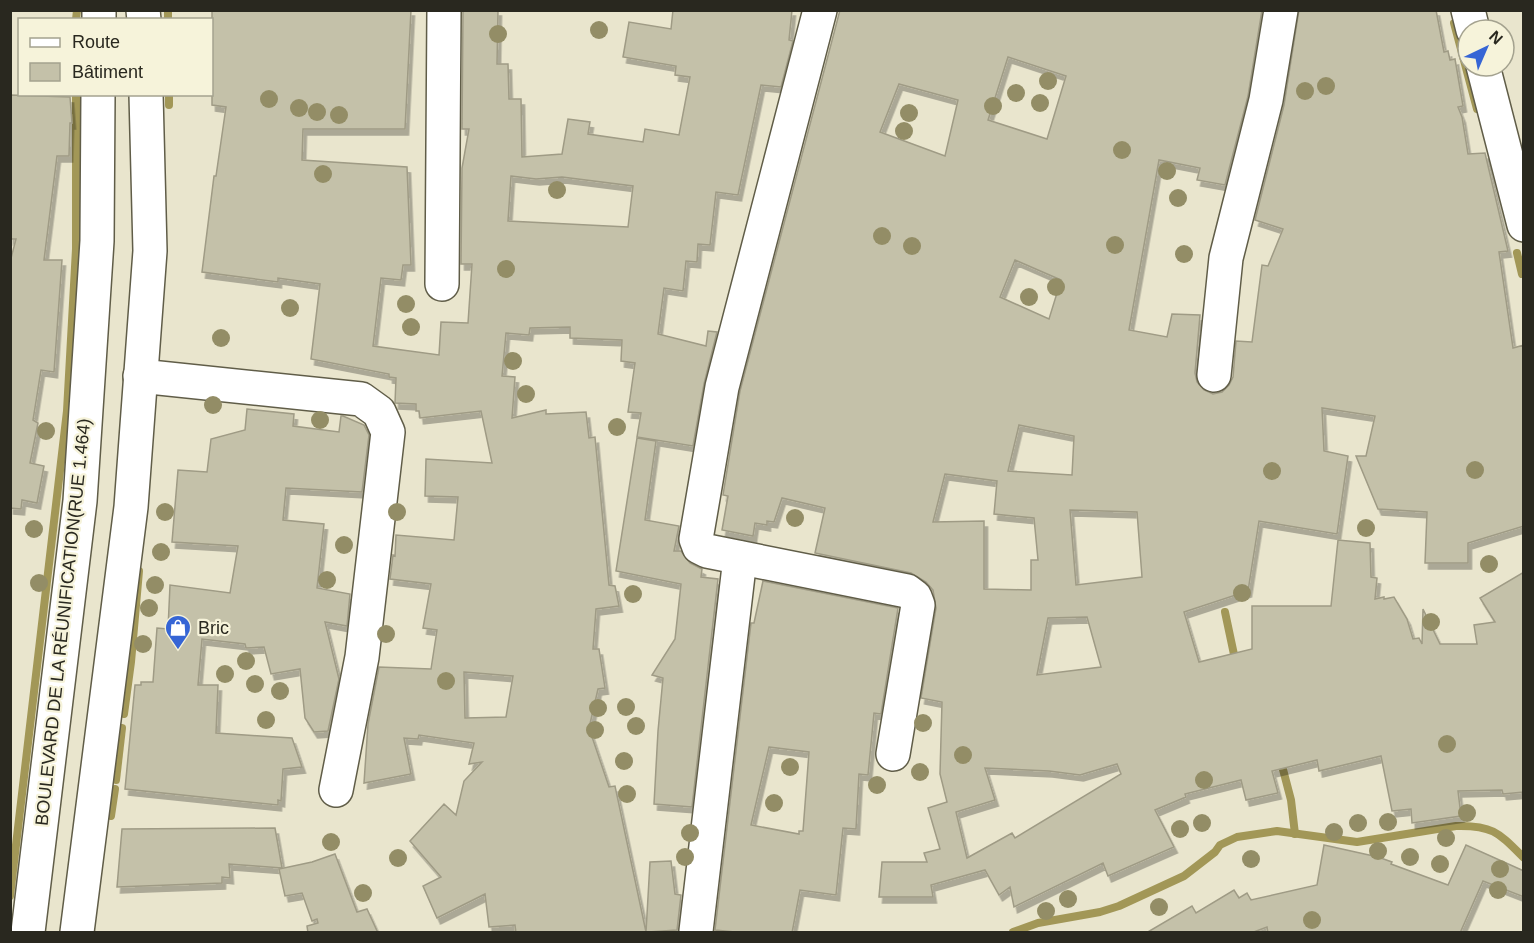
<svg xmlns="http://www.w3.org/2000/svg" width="1534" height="943" viewBox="0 0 1534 943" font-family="Helvetica,sans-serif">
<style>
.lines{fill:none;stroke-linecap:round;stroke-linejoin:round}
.stream{stroke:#a29757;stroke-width:8}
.building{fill:#c4c1a9;stroke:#9f9b85;stroke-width:1.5;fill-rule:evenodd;filter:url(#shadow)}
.minor-casing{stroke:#605d48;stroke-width:36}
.major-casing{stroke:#605d48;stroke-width:36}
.minor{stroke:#fff;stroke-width:33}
.major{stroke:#fff;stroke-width:33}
.tree{fill:#938d66}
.labels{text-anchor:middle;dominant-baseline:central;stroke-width:4.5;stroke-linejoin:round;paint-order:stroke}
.street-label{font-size:18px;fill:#29281f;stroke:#f6f3da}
.poi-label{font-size:18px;fill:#29281f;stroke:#f6f3da;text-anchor:start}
</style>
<defs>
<filter id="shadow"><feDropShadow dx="3.5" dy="6" stdDeviation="0" flood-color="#0004"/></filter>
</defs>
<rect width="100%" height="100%" fill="#e9e5cd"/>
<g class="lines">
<g class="stream">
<path d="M168,10V20"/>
<path d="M76,20L77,10"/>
<path d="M1454,23L1477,109"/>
<path d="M169,94V105"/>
<path d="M1517,253L1522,274"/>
<path d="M1225,612L1236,664"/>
<path d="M124,714L131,662L139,571"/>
<path d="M1280,758L1291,800L1295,834"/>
<path d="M116,780L122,728"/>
<path d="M111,816L115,789"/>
<path d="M10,896L67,411L76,249V94"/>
<path d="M1013,932L1038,923L1100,912L1119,906L1184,876L1215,852L1220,845L1237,837L1277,831L1357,842L1456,826C1493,825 1499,833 1524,858"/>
</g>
</g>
<g class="building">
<path d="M212,10H411L405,129H303L302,160L407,167L411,265H403L401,280L381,278L373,346L439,355L441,322L468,323L472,264H461L462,168L469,129H462L463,10H498L497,64H508L509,99H521L522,157L562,154L568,119L590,122L588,134L643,142L645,129L679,135L690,77L675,75L676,66L623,57L629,22L671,29L673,10H792L789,40L793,41L781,87L761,85L738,195L716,192L710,245L698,244L697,262L686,261L683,291L664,288L658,334L706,346L708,331L717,332L704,384L693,446L637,437L641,413L628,412L635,363L621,361L622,340L570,338V327L530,328L529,335L506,333L502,376L515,377L512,418L546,410V414L586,412L589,438L595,437L609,585L615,586L619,606L596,609L593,649H599L605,688L598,689L589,728L609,787L615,786L646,932L650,862L671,861L675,894L681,895L677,930L634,933H516L515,925L489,927L485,894L437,918L423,886L441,877L410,841L444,804L456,815L464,781L482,762L469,764L474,743L419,735L418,739L404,738L411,774L364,783L368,724L379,667L431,669L437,630L423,628L431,584L390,579L393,555L395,556L396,535L454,540L458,497L425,496L426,459L492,463L481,411L420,418L419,411H416V404L395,403L396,378L389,377V374L311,359L320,284L278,278V282L202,272L214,176H216L226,107L212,105ZM511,176L536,179L562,177L633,186L628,227L508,221ZM464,672L513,676L506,717L465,718Z"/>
<path d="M840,10H1262L1248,96L1225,185L1197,180L1200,168L1159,160L1129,330L1167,337L1172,314L1200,315L1195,373L1197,382L1204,390L1213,394L1222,392L1229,385L1233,377L1236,341L1252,342L1262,265L1268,266L1283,229L1255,220L1284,105L1299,10H1436L1444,52L1448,51L1450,60L1455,59L1463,106L1458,107L1462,117L1468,154L1485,153L1508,251L1499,252L1513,348L1524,345V526L1468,543V563H1425L1427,512L1378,509L1356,456H1366L1375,416L1322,408L1324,451L1348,456L1337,534L1259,521L1248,591L1184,612L1199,662L1252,649V606H1331L1338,540L1370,543L1371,577L1377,578L1375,599L1384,597V599L1394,597L1407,619L1413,639L1419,638L1422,644L1423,609L1440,644H1477L1474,625L1495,622L1480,598L1524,572V792L1503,794L1502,790L1458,791L1461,816L1412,823L1411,809L1392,811L1381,756L1319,771L1317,760L1272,771L1278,793L1246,800L1241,780L1185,794L1186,797L1155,810L1174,847L1108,876L1103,863L1014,907L1010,887L999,895L985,870L931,885L933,897H879L882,862H927L924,853L940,849L928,808L947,802L940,774L942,702L921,698L936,608L933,590L926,582L911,573L815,553L825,508L782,498L774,522L767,521V525L755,523L753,536L722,530L728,496L723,495L740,391ZM1008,57L1066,76L1047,139L988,120ZM899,84L958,100L945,156L880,132ZM1015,260L1061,280L1049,319L1000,297ZM1019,425L1074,436L1072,475L1008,471ZM945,474L997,481L994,514L1034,518L1038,560H1031V590L984,589V521L933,522ZM1070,510L1137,512L1142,577L1076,585ZM1087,617L1101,667L1037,675L1048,618ZM1117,764L1121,774L1015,838L1012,833L967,858L956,812L995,800L985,768L1049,771L1080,775Z"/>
<path d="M10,95L70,97L72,123H70L69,156H57L44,260H62L54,372L41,370L33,420L38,423L30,463L44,466L37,503L22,500L21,509L10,508V262L16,239H10Z"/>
<path d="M247,409L294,414L293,426L339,432L341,416H343L364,425L369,435L362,492L286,488L283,520L324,524L317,588L350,594L347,626L325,622L339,679L328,731L314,732L305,718L300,669L271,674L264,647L246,648L245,644L202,639L198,685H218L216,733L292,738L302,767L283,769L281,801L278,800V805L125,789L135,685H141V682H153L157,628L168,629L170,585L230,593L238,546L172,542L178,470L207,472L211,439L245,430Z"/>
<path d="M637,438L656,441L645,520L679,526L674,551H681L690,563L702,569L701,577L718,579L692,807L654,804L658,731L663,678L652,675L675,639L681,584L616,571Z"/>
<path d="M763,581L898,608L881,714L874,713L868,775L859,774L856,829L843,828L836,895L800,890L792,933H745L715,930L751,623H754ZM769,747L809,752L803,831H799V834L751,825Z"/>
<path d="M275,828L282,868L229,864L230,878L222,877V883L117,887L122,829Z"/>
<path d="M1324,845L1378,857L1392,862L1391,864L1448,885L1466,845L1524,871V897L1483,881L1460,933H1268L1267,927L1251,933H1146L1192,906L1196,913L1234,890L1239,898L1247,893L1251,900L1317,885Z"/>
<path d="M335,854L357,912L367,909L378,933H308L307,926L318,923L317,919L312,921L302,893L285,896L279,869L312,862Z"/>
</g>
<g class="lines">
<defs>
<g id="minor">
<path d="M820,10L722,387L696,539L699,547L707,551L907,591L915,597L918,605L893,754"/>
<path d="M1468,10L1473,30"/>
<path d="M1483,66L1524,225"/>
<path d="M442,284L444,10"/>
<path d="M1214,375L1226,258L1266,100L1281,10"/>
<path d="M140,376L361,399L379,412L388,432L362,657L336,790"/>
<path d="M696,931L740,558"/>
</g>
<g id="major">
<path d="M143,10L144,20"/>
<path d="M99,20V10"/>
<path d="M28,932L80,501L97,241L98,94"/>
<path d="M77,932L131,507L150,251L146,94"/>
</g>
</defs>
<use href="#minor" class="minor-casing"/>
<use href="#major" class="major-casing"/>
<use href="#minor" class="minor"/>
<use href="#major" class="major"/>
</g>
<g class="tree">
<circle cx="599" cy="30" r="9"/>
<circle cx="498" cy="34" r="9"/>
<circle cx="1048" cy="81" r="9"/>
<circle cx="1326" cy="86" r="9"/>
<circle cx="1305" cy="91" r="9"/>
<circle cx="1016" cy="93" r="9"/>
<circle cx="269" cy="99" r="9"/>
<circle cx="1040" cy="103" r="9"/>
<circle cx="993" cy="106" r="9"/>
<circle cx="299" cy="108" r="9"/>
<circle cx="317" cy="112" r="9"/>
<circle cx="909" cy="113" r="9"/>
<circle cx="339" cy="115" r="9"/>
<circle cx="904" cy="131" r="9"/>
<circle cx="1122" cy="150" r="9"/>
<circle cx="1167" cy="171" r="9"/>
<circle cx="323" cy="174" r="9"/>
<circle cx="557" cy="190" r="9"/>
<circle cx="1178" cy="198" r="9"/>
<circle cx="882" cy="236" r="9"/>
<circle cx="1115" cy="245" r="9"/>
<circle cx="912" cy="246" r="9"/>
<circle cx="1184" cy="254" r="9"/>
<circle cx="506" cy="269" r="9"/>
<circle cx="1056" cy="287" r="9"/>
<circle cx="1029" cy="297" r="9"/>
<circle cx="406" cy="304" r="9"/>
<circle cx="290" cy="308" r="9"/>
<circle cx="411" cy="327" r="9"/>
<circle cx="221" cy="338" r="9"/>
<circle cx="513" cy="361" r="9"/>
<circle cx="526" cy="394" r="9"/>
<circle cx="213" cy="405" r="9"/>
<circle cx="320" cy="420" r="9"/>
<circle cx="617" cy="427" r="9"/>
<circle cx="46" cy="431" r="9"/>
<circle cx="1475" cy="470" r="9"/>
<circle cx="1272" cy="471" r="9"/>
<circle cx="165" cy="512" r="9"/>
<circle cx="397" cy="512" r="9"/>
<circle cx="795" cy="518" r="9"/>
<circle cx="1366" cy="528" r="9"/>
<circle cx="34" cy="529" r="9"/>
<circle cx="344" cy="545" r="9"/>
<circle cx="161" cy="552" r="9"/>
<circle cx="1489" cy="564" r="9"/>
<circle cx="327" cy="580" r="9"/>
<circle cx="39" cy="583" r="9"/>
<circle cx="155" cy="585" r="9"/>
<circle cx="1242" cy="593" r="9"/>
<circle cx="633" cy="594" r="9"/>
<circle cx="149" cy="608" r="9"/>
<circle cx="1431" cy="622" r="9"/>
<circle cx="386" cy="634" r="9"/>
<circle cx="143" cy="644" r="9"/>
<circle cx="246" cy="661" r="9"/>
<circle cx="225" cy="674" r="9"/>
<circle cx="446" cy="681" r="9"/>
<circle cx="255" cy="684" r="9"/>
<circle cx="280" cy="691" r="9"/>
<circle cx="626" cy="707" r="9"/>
<circle cx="598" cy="708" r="9"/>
<circle cx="266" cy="720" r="9"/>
<circle cx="923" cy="723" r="9"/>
<circle cx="636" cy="726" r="9"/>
<circle cx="595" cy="730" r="9"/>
<circle cx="1447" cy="744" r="9"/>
<circle cx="963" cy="755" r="9"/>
<circle cx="624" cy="761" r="9"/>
<circle cx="790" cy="767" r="9"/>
<circle cx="920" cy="772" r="9"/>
<circle cx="1204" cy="780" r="9"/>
<circle cx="877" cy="785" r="9"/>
<circle cx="627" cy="794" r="9"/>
<circle cx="774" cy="803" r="9"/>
<circle cx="1467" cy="813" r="9"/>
<circle cx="1388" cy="822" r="9"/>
<circle cx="1202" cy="823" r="9"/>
<circle cx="1358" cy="823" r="9"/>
<circle cx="1180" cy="829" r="9"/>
<circle cx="1334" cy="832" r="9"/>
<circle cx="690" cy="833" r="9"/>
<circle cx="1446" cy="838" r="9"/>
<circle cx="331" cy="842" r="9"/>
<circle cx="1378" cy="851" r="9"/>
<circle cx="685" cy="857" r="9"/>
<circle cx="1410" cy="857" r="9"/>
<circle cx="398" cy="858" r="9"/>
<circle cx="1251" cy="859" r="9"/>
<circle cx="1440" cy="864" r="9"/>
<circle cx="1500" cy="869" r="9"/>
<circle cx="1498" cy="890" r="9"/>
<circle cx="363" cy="893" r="9"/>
<circle cx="1068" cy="899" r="9"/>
<circle cx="1159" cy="907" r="9"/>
<circle cx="1046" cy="911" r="9"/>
<circle cx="1312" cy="920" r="9"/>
</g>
<defs>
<symbol id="shop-pin" viewBox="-11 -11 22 30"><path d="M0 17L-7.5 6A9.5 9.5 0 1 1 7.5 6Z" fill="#3665d5" stroke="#f6f3da"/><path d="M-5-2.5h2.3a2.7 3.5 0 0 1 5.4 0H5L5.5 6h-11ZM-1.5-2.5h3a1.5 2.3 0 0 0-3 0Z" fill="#fff"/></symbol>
</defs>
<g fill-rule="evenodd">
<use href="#shop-pin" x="163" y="613" width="30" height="40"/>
</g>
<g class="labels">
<g class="street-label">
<text transform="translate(63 622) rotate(-84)">BOULEVARD DE LA RÉUNIFICATION(RUE 1.464)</text>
</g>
<g class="poi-label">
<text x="198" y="628">Bric</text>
</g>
</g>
<rect width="1534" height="943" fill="none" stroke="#29281f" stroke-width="24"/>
<rect x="18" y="18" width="195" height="78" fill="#f6f3da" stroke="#a4a28f" stroke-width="1.5"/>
<rect x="30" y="38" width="30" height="9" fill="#ffffff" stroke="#a4a28f" stroke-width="1.5"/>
<text x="72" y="48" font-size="18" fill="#29281f">Route</text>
<rect x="30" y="63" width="30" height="18" fill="#c4c1a9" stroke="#a4a28f" stroke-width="1.5"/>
<text x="72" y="78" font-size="18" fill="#29281f">Bâtiment</text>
<g transform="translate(1486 48) rotate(44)"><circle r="28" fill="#f6f3da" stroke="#a4a28f" stroke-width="1.5"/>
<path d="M0-4.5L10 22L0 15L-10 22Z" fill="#3665d5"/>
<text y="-9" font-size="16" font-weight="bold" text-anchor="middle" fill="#29281f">N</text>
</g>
</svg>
